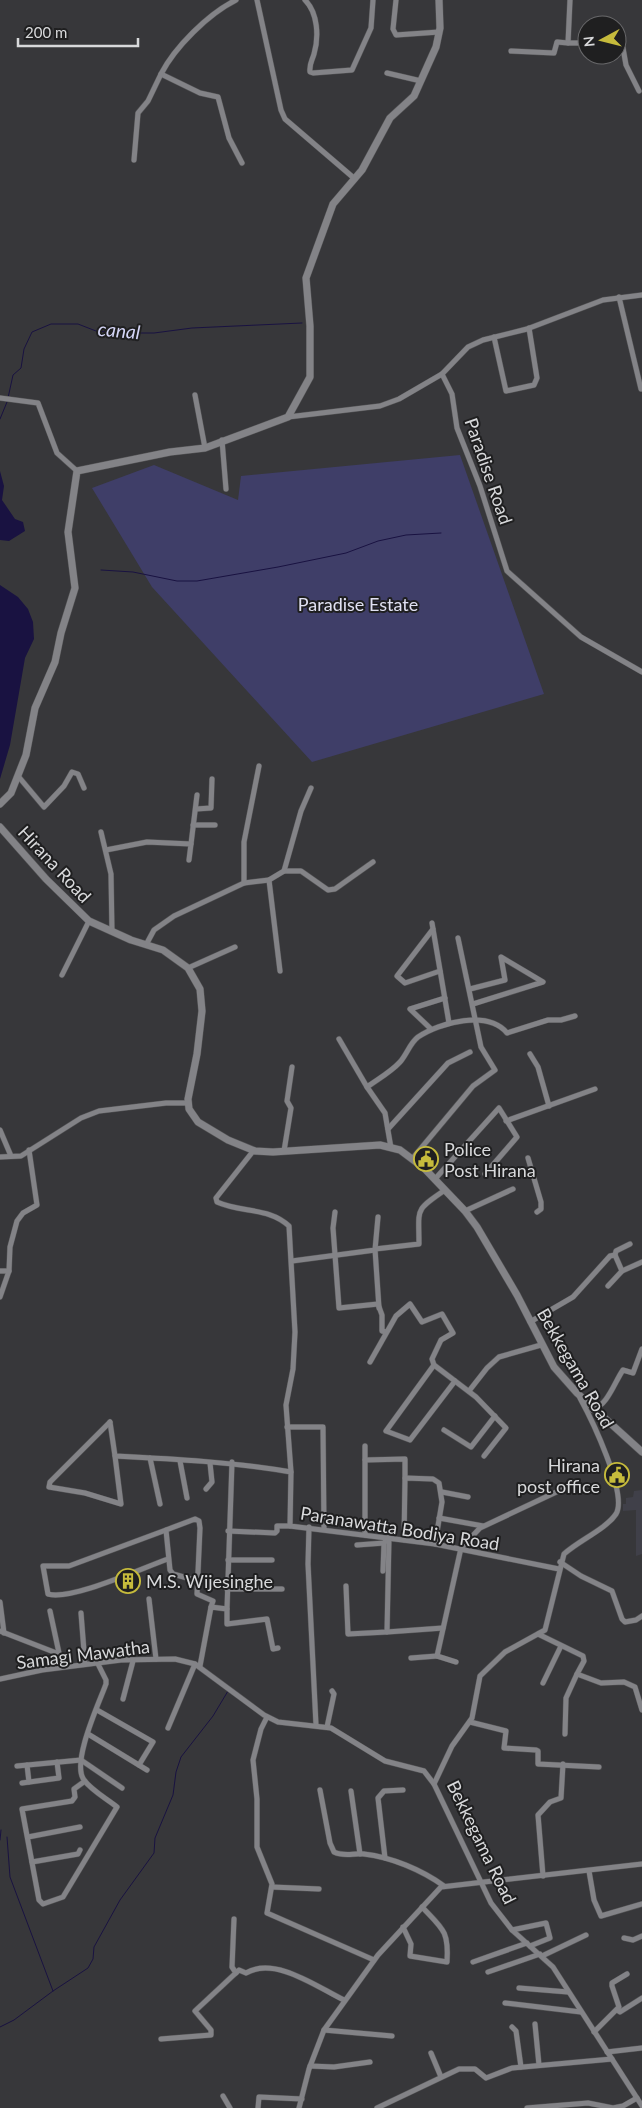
<svg xmlns="http://www.w3.org/2000/svg" width="642" height="2108" viewBox="0 0 642 2108" font-family="Lato,sans-serif">
<style>
.built{fill:#404049}
.green{fill:#3f3e68}
.water{fill:#191241}
.lines{fill:none;stroke-linecap:round;stroke-linejoin:round}
.stream{stroke:#191241;stroke-width:1}
.street-casing{stroke:#535355;stroke-width:6}
.secondary-casing{stroke:#535355;stroke-width:8}
.street{stroke:#838387;stroke-width:5}
.secondary{stroke:#838387;stroke-width:7}
.labels{text-anchor:middle;dominant-baseline:central;stroke-width:4;stroke-linejoin:round;paint-order:stroke}
.street-label{font-size:18px;fill:#d8d9db;stroke:#1f1f20}
.park-label{font-size:18px;fill:#e1e1f2;stroke:#1f1f20}
.poi-label{font-size:18px;fill:#d8d9db;stroke:#1f1f20;text-anchor:start}
.water-label{font-size:19px;font-style:italic;fill:#d4d5f6;stroke:#1f1f20}
</style>
<rect width="100%" height="100%" fill="#37373a"/>
<path class="built" d="M642,1490V1554L636,1556V1510L623,1511V1504H626V1498L633,1497L634,1491Z"/>
<path class="green" d="M460,455L544,694L312,762L152,587L92,488L154,465L238,500L241,476Z"/>
<g class="water">
<path d="M0,471L4,486L2,500L15,519L23,522L25,531L9,541L0,540Z"/>
<path d="M0,585L18,597L28,609L33,622L34,639L25,658L10,745L0,779Z"/>
</g>
<g class="lines">
<g class="stream">
<path d="M8,398L13,375L21,368L24,349L32,332L51,324H78L96,331L119,333H154L192,328L302,323"/>
<path d="M0,419L7,402"/>
<path d="M101,570L133,572L177,581H197L278,567L346,553L378,541L406,535L441,533"/>
<path d="M7,1837L10,1877L53,1991"/>
<path d="M0,1840L1,1830"/>
<path d="M0,2027L14,2020L53,1991L88,1968L93,1959L94,1947L120,1900L154,1853L155,1838L173,1795L176,1772L181,1757L213,1716L228,1691"/>
</g>
<defs>
<g id="street">
<path d="M236,0C208,14 175,47 161,74L200,93L218,97L229,138L242,163"/>
<path d="M257,0L281,110L285,119L355,179"/>
<path d="M305,0C318,13 319,37 314,54C312,61 309,64 310,72L313,73L352,70L371,28L373,0"/>
<path d="M396,0L393,29L396,35L439,32"/>
<path d="M570,0L568,43H587"/>
<path d="M617,42L623,48L626,65L639,91"/>
<path d="M511,51L554,53L557,42L568,43"/>
<path d="M387,73L421,81"/>
<path d="M134,160L138,113L148,101L161,74"/>
<path d="M619,297L641,389"/>
<path d="M494,337L506,391L534,385L537,378L529,328"/>
<path d="M442,374L468,347L483,340L527,329L603,300L642,295"/>
<path d="M195,395L205,448"/>
<path d="M0,398L38,403L57,453L77,471"/>
<path d="M288,417L380,406L399,399L442,374L452,394L457,428L480,486L507,571L581,637L642,672"/>
<path d="M222,440L226,489"/>
<path d="M18,776L44,807L64,786L72,772L78,774L84,788"/>
<path d="M196,809L211,808L212,779"/>
<path d="M193,825H215"/>
<path d="M101,832L111,874L112,932"/>
<path d="M191,844L197,795"/>
<path d="M106,850L147,842L191,844L189,860"/>
<path d="M284,871H301L328,890L335,889L373,862"/>
<path d="M269,880L280,971"/>
<path d="M244,883V842L259,766"/>
<path d="M432,923L449,1023"/>
<path d="M433,929L397,976L405,983L440,971"/>
<path d="M147,943L154,930L174,916L244,883L269,880L284,871L301,811L311,788"/>
<path d="M188,968L235,947"/>
<path d="M62,975L89,921"/>
<path d="M470,989L505,980L501,957L543,982L473,1004"/>
<path d="M431,1029L410,1009L445,998"/>
<path d="M339,1039L367,1087L385,1113L391,1148"/>
<path d="M530,1054L538,1067L549,1106"/>
<path d="M367,1087C378,1079 391,1072 400,1062C407,1054 410,1043 418,1037C440,1022 488,1010 507,1033L548,1020H561L575,1016"/>
<path d="M506,1121L595,1089"/>
<path d="M388,1129L448,1063L470,1052"/>
<path d="M0,1130L11,1156"/>
<path d="M254,1150L216,1198L217,1202C241,1213 269,1207 289,1226L295,1332L293,1369L286,1405L291,1472"/>
<path d="M284,1151L291,1108L287,1101L292,1067"/>
<path d="M0,1157L21,1156L81,1118L99,1111L166,1103H188"/>
<path d="M528,1158L541,1202V1209L537,1212"/>
<path d="M412,1159L473,1086L495,1070L481,1047L458,938"/>
<path d="M435,1179L499,1108L517,1137L485,1174"/>
<path d="M465,1211L513,1189"/>
<path d="M335,1212L333,1228L339,1308L378,1304L382,1315V1331L386,1332"/>
<path d="M292,1261L375,1250L378,1217"/>
<path d="M0,1271H9"/>
<path d="M622,1271L615,1255L616,1251L630,1244"/>
<path d="M608,1286L622,1271L642,1262"/>
<path d="M0,1297L9,1271L10,1247L17,1221L23,1213L37,1205L29,1150"/>
<path d="M379,1308L375,1249L419,1244C419,1208 414,1211 445,1190"/>
<path d="M530,1322L573,1297L610,1256L615,1255"/>
<path d="M370,1362L396,1316L410,1304L422,1322L442,1314L453,1333L441,1340L432,1359L434,1365L476,1397L506,1428L484,1456"/>
<path d="M434,1365L386,1431L410,1440L455,1381"/>
<path d="M469,1391L487,1368L499,1357L541,1345"/>
<path d="M580,1398C591,1418 628,1494 616,1514C606,1529 578,1541 564,1554L545,1630L505,1652L480,1676L472,1718L452,1746L434,1784L491,1903L512,1930L553,1967L642,2106"/>
<path d="M592,1410C608,1405 614,1383 623,1370L633,1373L642,1349"/>
<path d="M110,1422L115,1456C174,1459 233,1462 291,1472L290,1526L435,1544L559,1569"/>
<path d="M110,1422L50,1482L49,1487L85,1493L121,1504L115,1456"/>
<path d="M287,1427H323L324,1529"/>
<path d="M444,1430L471,1447L495,1416"/>
<path d="M150,1458L160,1504"/>
<path d="M365,1460L405,1459V1478"/>
<path d="M180,1461L187,1498"/>
<path d="M206,1489L212,1482L210,1463"/>
<path d="M442,1492L468,1497"/>
<path d="M439,1518L483,1526"/>
<path d="M309,1527L308,1564L316,1725"/>
<path d="M166,1530L69,1566H43L48,1594C71,1601 142,1568 168,1559"/>
<path d="M228,1531L275,1533L277,1531V1526H290"/>
<path d="M365,1535V1446"/>
<path d="M404,1540L405,1478L433,1479L439,1483L442,1502L435,1544"/>
<path d="M357,1545L384,1543"/>
<path d="M228,1560H272"/>
<path d="M560,1562L581,1576L612,1591L622,1619L625,1622L636,1620L642,1616"/>
<path d="M383,1571L384,1543L388,1538"/>
<path d="M198,1581L173,1574L170,1570L166,1530L195,1519L199,1521L200,1528L197,1594L213,1601L211,1607"/>
<path d="M346,1586L348,1634L387,1632L389,1538"/>
<path d="M227,1589H282"/>
<path d="M149,1599L156,1659"/>
<path d="M0,1602L4,1633"/>
<path d="M227,1609V1624L267,1619L273,1649L278,1648"/>
<path d="M50,1611L62,1667"/>
<path d="M81,1613L85,1664"/>
<path d="M0,1631L59,1654"/>
<path d="M387,1632L443,1628"/>
<path d="M538,1634L583,1656L584,1661L577,1674L601,1683L624,1682L635,1687L642,1710"/>
<path d="M411,1658L437,1656"/>
<path d="M456,1662L437,1656L461,1548L480,1528L567,1487"/>
<path d="M200,1666L211,1607L227,1609L232,1462"/>
<path d="M0,1679L42,1670L121,1660L175,1659L195,1664L264,1715L278,1722L331,1728L385,1761L424,1771L434,1784"/>
<path d="M543,1683L561,1646"/>
<path d="M123,1699L133,1661"/>
<path d="M97,1710L153,1742L139,1765"/>
<path d="M267,1717L261,1729L253,1760L257,1799V1847L272,1884L267,1913L374,1960"/>
<path d="M470,1722L506,1731L504,1748L536,1750L538,1751V1764L599,1767"/>
<path d="M327,1727L334,1694L332,1691"/>
<path d="M168,1728L195,1664"/>
<path d="M88,1734L147,1770"/>
<path d="M565,1734L566,1698L577,1674"/>
<path d="M27,1765L29,1782"/>
<path d="M17,1766L81,1760L122,1788"/>
<path d="M85,1781L74,1789L75,1797L72,1801L22,1809L39,1900L43,1904L63,1897L117,1807C107,1799 91,1790 84,1780C71,1763 99,1703 106,1684V1680L97,1662"/>
<path d="M22,1783L59,1778L57,1762"/>
<path d="M320,1790L330,1843L334,1852C344,1857 353,1853 364,1854C391,1857 422,1870 444,1886"/>
<path d="M351,1791L360,1854"/>
<path d="M28,1837L80,1827"/>
<path d="M385,1858L378,1798L384,1791L403,1790"/>
<path d="M32,1862L78,1854L80,1850"/>
<path d="M589,1871L594,1900L601,1916L642,1904"/>
<path d="M543,1876L538,1815L550,1802L561,1798L563,1764"/>
<path d="M272,1887L319,1889"/>
<path d="M234,1919L232,1967L236,1973"/>
<path d="M403,1927L411,1944L410,1956L447,1962C449,1931 443,1929 422,1907"/>
<path d="M512,1930L546,1923L550,1938L530,1946"/>
<path d="M624,1938L633,1940L642,1936"/>
<path d="M542,1956L586,1935"/>
<path d="M473,1962L527,1943"/>
<path d="M488,1972L540,1954"/>
<path d="M519,1988L568,1992"/>
<path d="M505,2003L581,2012"/>
<path d="M617,2010L620,2012L642,1998"/>
<path d="M535,2024L539,2065"/>
<path d="M512,2027L516,2031L521,2067"/>
<path d="M324,2030L392,2036"/>
<path d="M594,2032L619,2007L612,1986V1983L627,1974"/>
<path d="M161,2039L211,2035V2030L195,2011L239,1970L246,1973C275,1956 317,1987 344,2000"/>
<path d="M607,2052L642,2048"/>
<path d="M431,2053L441,2077"/>
<path d="M310,2066L334,2067L370,2062"/>
<path d="M223,2096L230,2108"/>
<path d="M258,2108L259,2097L302,2099"/>
<path d="M299,2108L309,2069L324,2030L378,1955L441,1887L642,1864"/>
<path d="M377,2108L459,2069H475L486,2078L512,2068L612,2059"/>
<path d="M527,2108L588,2103L613,2108L623,2106L637,2098"/>
</g>
<g id="secondary">
<path d="M0,804L11,793L26,755L35,708L55,662L61,633L75,588L68,532L77,471L170,452L205,448L288,417L310,377V326L306,278L333,204L362,170L390,118L414,96L436,47L440,28L439,0"/>
<path d="M0,827L46,879L89,921L131,940L163,950L188,968L200,989L202,1011L197,1054L188,1099L189,1109L198,1122L228,1140L255,1151L273,1152L380,1145L400,1150L424,1168L465,1211L477,1227L517,1295L554,1367L577,1393L642,1452"/>
</g>
</defs>
<use href="#street" class="street-casing"/>
<use href="#secondary" class="secondary-casing"/>
<use href="#street" class="street"/>
<use href="#secondary" class="secondary"/>
</g>
<defs>
<symbol id="civic-ring" viewBox="-11 -11 22 22"><circle r="9.5" fill="#1f1f20" stroke="#c6bb3c" stroke-width="1.5"/><path d="M-.6-6.5H3V-4.5H.6V-3L4-1V1h2V6H-6V1h2V-1L-.6-3ZM-1.2 2.5V6h2.4V2.5Z" fill="#c6bb3c"/></symbol>
<symbol id="building-ring" viewBox="-11 -11 22 22"><circle r="9.5" fill="#1f1f20" stroke="#c6bb3c" stroke-width="1.5"/><path d="M-4-6H4V6H1V3H-1V6H-4ZM-2.5-4.3h1.7v1.8h-1.7ZM.8-4.3h1.7v1.8H.8ZM-2.5-1h1.7V.8h-1.7ZM.8-1h1.7V.8H.8Z" fill="#c6bb3c"/></symbol>
</defs>
<g fill-rule="evenodd">
<use href="#civic-ring" x="412" y="1145" width="28" height="28"/>
<use href="#civic-ring" x="603" y="1461" width="28" height="28"/>
<use href="#building-ring" x="114" y="1567" width="28" height="28"/>
</g>
<g class="labels">
<g class="street-label">
<text transform="translate(489 471) rotate(71)">Paradise Road</text>
<text transform="translate(55 864) rotate(47)">Hirana Road</text>
<text transform="translate(576 1368) rotate(60)">Bekkegama Road</text>
<text transform="translate(400 1528) rotate(9)">Paranawatta Bodiya Road</text>
<text transform="translate(83 1654) rotate(-7)">Samagi Mawatha</text>
<text transform="translate(482 1842) rotate(64)">Bekkegama Road</text>
</g>
<g class="park-label">
<text x="358" y="604">Paradise Estate</text>
</g>
<g class="poi-label">
<text x="444" y="1149">Police<tspan x="444" dy="21">Post Hirana</tspan></text>
<text x="600" y="1465" text-anchor="end">Hirana<tspan x="600" dy="21">post office</tspan></text>
<text x="146" y="1581">M.S. Wijesinghe</text>
</g>
<g class="water-label">
<text transform="translate(119 330) rotate(5)">canal</text>
</g>
</g>
<g transform="translate(602 40) rotate(263)"><circle r="24" fill="#1f1f20" stroke="#69696b"/>
<path d="M0-4L9 19L0 12L-9 19Z" fill="#c6bb3c"/>
<text y="-8" font-size="14" font-weight="bold" text-anchor="middle" fill="#d8d9db">N</text>
</g>
<path d="M18 38v8h120v-8" fill="none" stroke="#d8d9db" stroke-width="2.5"/>
<text x="25" y="38" font-size="15" fill="#d8d9db" stroke="#1f1f20" stroke-width="4" paint-order="stroke">200 m</text>
</svg>
